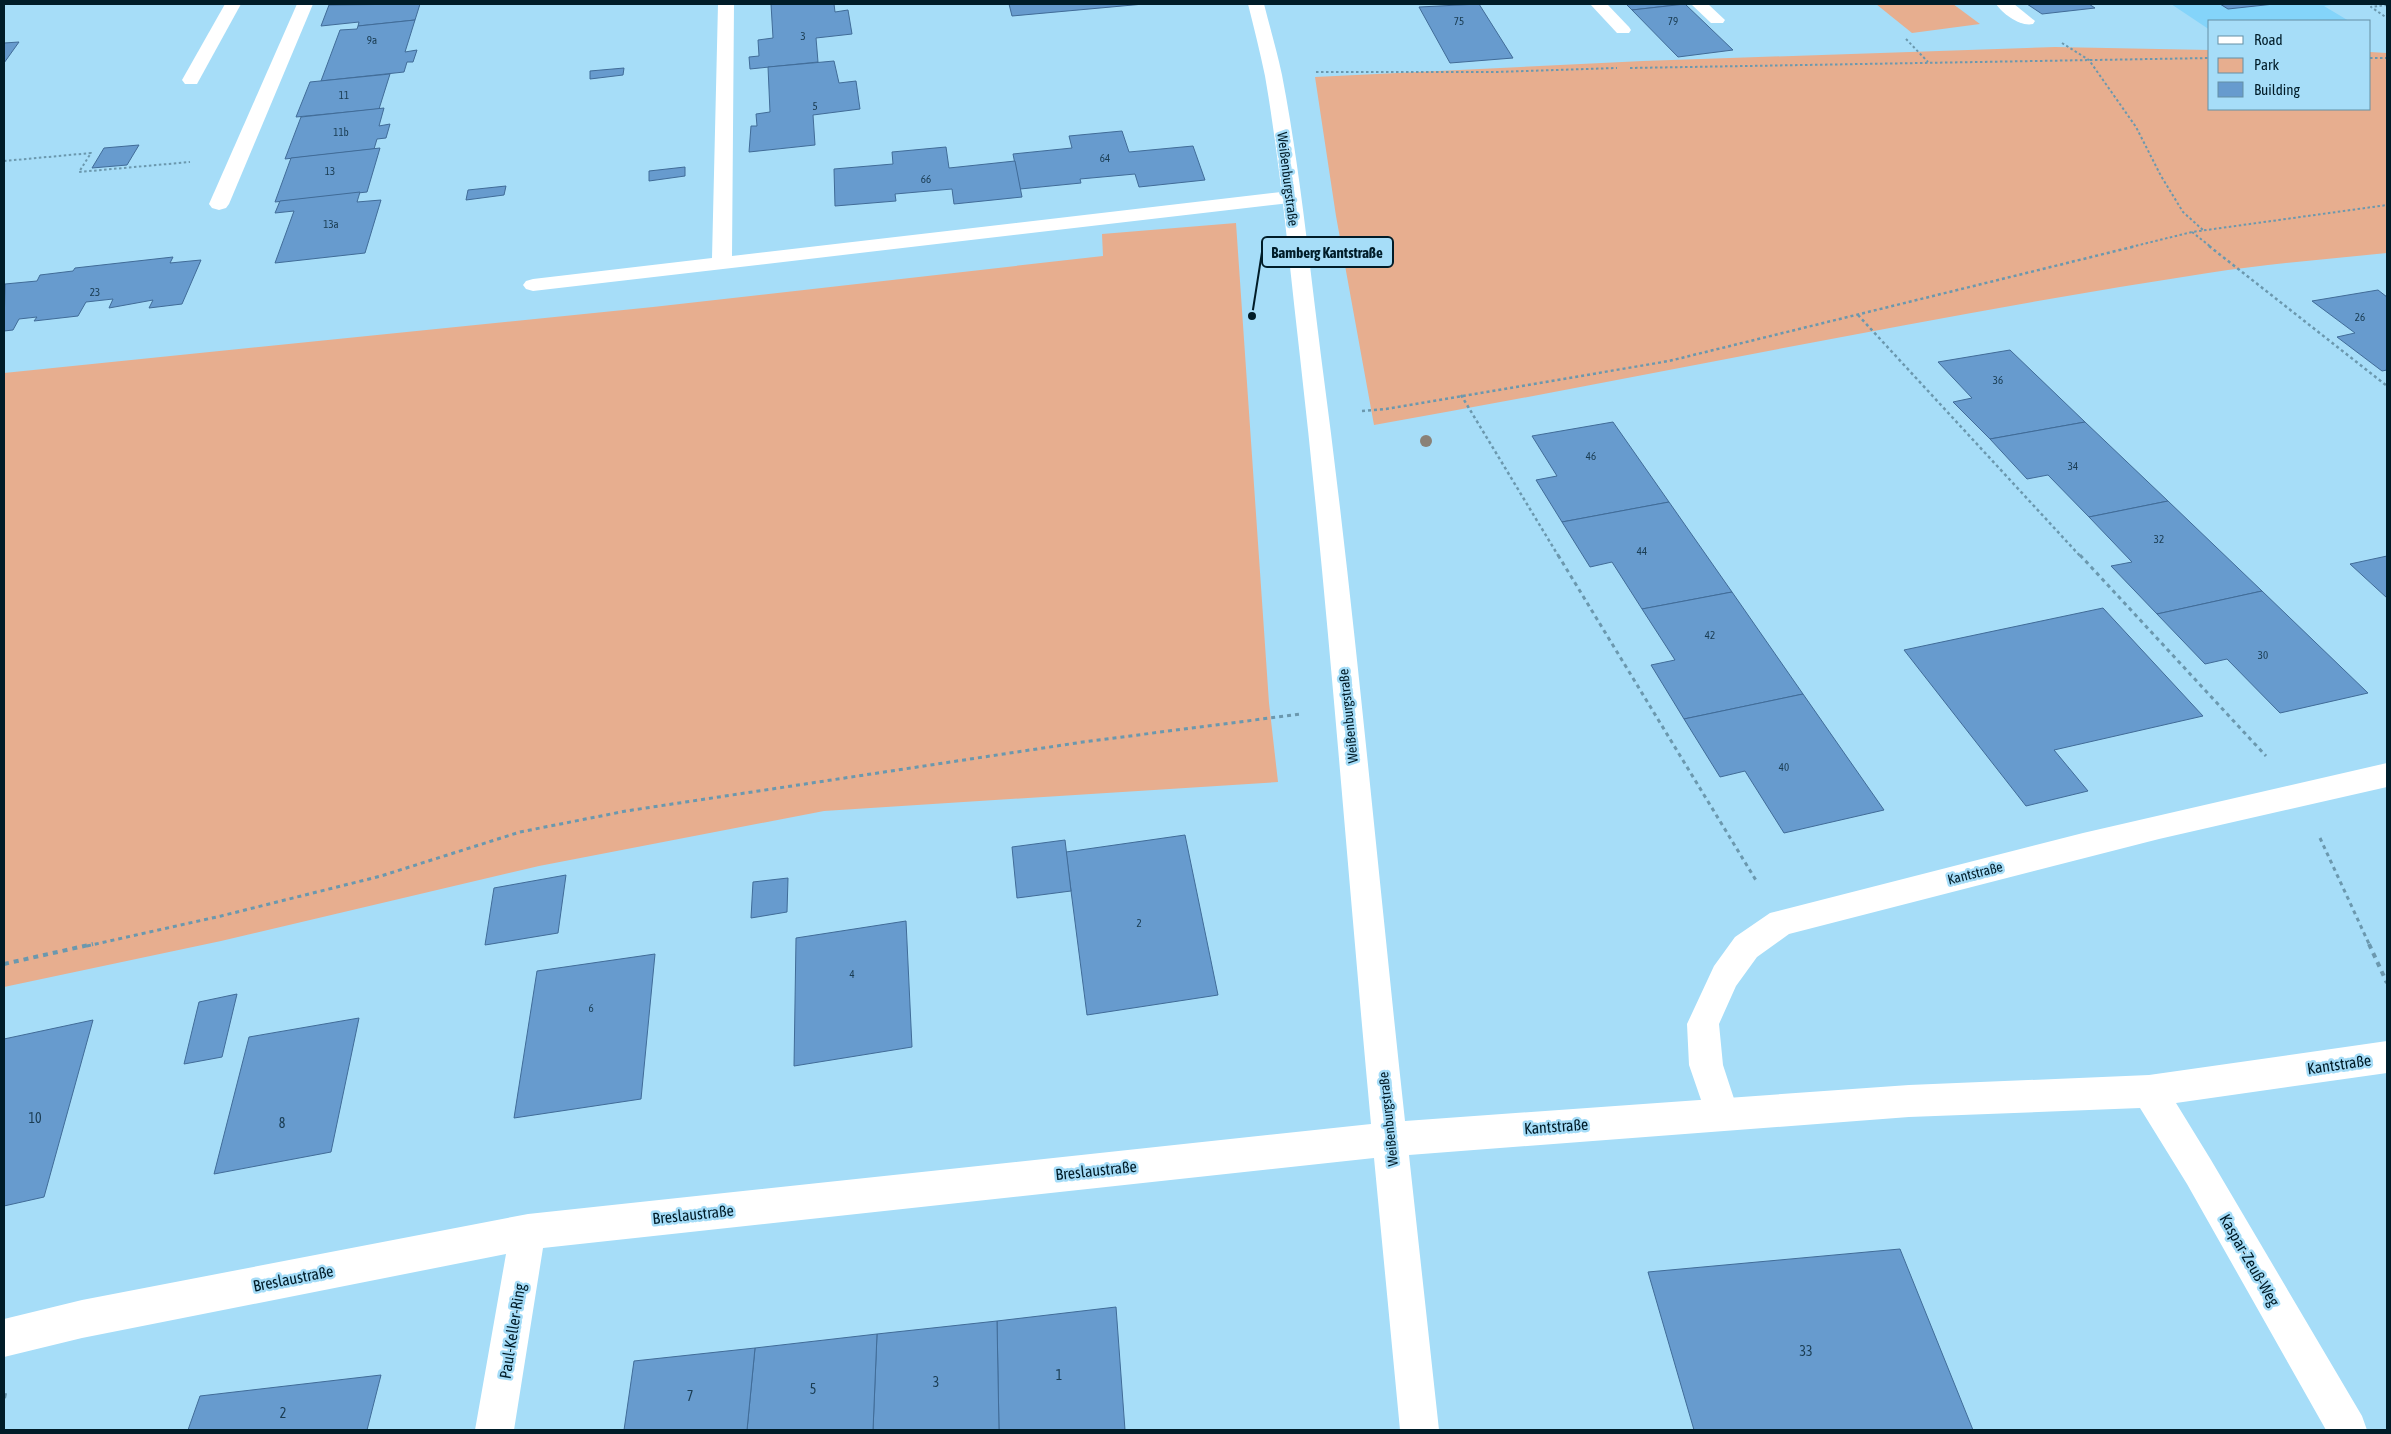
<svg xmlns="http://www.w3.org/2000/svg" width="2391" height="1434" viewBox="0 0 2391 1434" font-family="'Asap Condensed',sans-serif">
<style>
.built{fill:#84d4fa}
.green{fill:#e7ae8f}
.building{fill:#679bce;stroke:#416c98}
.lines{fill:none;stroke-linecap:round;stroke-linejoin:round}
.path-far3{stroke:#6b98ae;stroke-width:2;stroke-dasharray:2.5 2.5;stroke-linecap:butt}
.path-far2{stroke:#6b98ae;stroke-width:2.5;stroke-dasharray:3 3;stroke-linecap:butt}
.path-far1{stroke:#6b98ae;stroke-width:3;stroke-dasharray:4 4;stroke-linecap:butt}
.path{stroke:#6b98ae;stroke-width:4;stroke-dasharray:5 5;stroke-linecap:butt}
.lane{fill:#fff;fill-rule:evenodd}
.street{fill:#fff;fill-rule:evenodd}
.tree{fill:#8a8177}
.labels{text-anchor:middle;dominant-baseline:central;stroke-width:5;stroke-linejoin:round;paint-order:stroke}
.number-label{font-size:11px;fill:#1a3c52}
.street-label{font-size:14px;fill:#001c28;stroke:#a6ddf8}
.near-number-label{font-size:14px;fill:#1a3c52}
.near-street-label{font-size:16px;fill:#001c28;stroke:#a6ddf8}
.leader{fill:none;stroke:#001c28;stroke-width:2}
.callout-dot{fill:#001c28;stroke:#a6ddf8;stroke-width:2}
.callout{fill:#a6ddf8;stroke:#001c28;stroke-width:2}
.callout-label{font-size:15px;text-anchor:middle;font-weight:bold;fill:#001c28}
</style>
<rect width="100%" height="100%" fill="#a6ddf8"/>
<path class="built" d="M2171,4H2339L2324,6L2349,21H2210V30Z"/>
<g class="green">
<path d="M1876,4H1953L1980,24L1912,33Z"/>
<path d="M2055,47L2210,50V109H2370V52L2387,53V253C2327,259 2267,264 2208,273C1928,316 1652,376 1374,425L1336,216L1315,77L1643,61Z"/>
<path d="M1236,223L1269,703L1278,782L824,811L539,866L221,941L4,987V373L653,307L1103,256L1102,234Z"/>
</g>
<g class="building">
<path d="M420,4L415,20L358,26L359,22L321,26L329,5Z"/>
<path d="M771,4H834L835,12L848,10L852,34L816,38L818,62L750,69L749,57L759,56L758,40L773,38Z"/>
<path d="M1009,4H1144L1012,16Z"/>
<path d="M1479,4L1513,58L1450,63L1419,7Z"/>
<path d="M1626,4H1685L1632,10Z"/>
<path d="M1685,4L1733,50L1678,57L1632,10Z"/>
<path d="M2027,4H2089L2095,8L2042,14Z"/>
<path d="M2220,4H2274L2228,9Z"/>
<path d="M415,20L405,52L417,50L413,62H407L404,72L321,81L340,30L357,29L358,26Z"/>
<path d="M19,42L4,63V43Z"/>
<path d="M834,61L839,83L856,81L860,109L813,115L815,145L749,152L751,126H757L756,114L770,112L768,67Z"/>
<path d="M624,68L623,75L590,79V71Z"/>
<path d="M390,74L379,109L296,117L310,82Z"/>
<path d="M384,108L379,126L390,124L386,138L377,139L374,149L285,159L301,117Z"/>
<path d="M1122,131L1129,152L1193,146L1205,180L1139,187L1135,174L1080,179L1081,183L1020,189L1013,154L1072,148L1069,136Z"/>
<path d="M139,145L127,165L92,168L104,148Z"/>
<path d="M946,147L949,168L1015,161L1022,197L954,204L952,189L895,194L896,201L835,206L834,169L893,164L892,152Z"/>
<path d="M380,148L367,192L275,202L291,158Z"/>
<path d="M685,167V176L649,181V171Z"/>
<path d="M506,186L504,195L466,200L468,190Z"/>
<path d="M360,192L357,202L381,200L365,253L275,263L294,211L275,213L280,201Z"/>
<path d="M173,257L170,263L201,260L182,304L149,308L153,300L109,308L113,299L86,302L78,316L34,321L37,317L19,319L13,330L4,331L5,284L37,281L40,275L73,271L75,268Z"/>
<path d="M2378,290L2387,297V370L2382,371L2337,337L2355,333L2312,301Z"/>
<path d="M2010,350L2085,422L1990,439L1953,402L1972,398L1938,362Z"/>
<path d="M1613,422L1669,502L1562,522L1536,480L1557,476L1532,436Z"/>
<path d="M2085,422L2168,501L2089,517L2048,475L2027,479L1990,439Z"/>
<path d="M2168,501L2262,591L2157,614L2111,566L2132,562L2089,517Z"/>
<path d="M1669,502L1732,592L1642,609L1612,562L1590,567L1562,522Z"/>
<path d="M2387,556V598L2350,564Z"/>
<path d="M2262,591L2368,693L2280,713L2227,659L2205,664L2157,614Z"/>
<path d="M1732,592L1803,694L1684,719L1651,665L1675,660L1642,609Z"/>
<path d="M2103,608L2203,716L2054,750L2088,791L2026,806L1904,650Z"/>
<path d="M1803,694L1884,810L1784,833L1745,771L1720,777L1684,719Z"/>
<path d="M1185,835L1218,995L1087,1015L1066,852Z"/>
<path d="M1065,840L1071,891L1017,898L1012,847Z"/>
<path d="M566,875L558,933L485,945L494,888Z"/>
<path d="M788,878L787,912L751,918L753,882Z"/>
<path d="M906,921L912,1047L794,1066L796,938Z"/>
<path d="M655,954L641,1099L514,1118L537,971Z"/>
<path d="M237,994L222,1057L184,1064L199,1002Z"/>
<path d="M359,1018L331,1152L214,1174L249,1037Z"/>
<path d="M93,1020L44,1197L4,1206V1039Z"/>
<path d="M1900,1249L1973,1430H1694L1648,1272Z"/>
<path d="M1116,1307L1125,1430H999L997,1321Z"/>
<path d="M997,1321L999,1430H873L877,1334Z"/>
<path d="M877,1334L873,1430H747L755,1348Z"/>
<path d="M755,1348L747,1430H624L634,1361Z"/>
<path d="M381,1375L367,1430H188L200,1396Z"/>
</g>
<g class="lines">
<g class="path-far3">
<path d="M2387,5L2371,7L2387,18"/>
<path d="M1906,39L1928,62"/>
<path d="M2062,43L2089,60L2136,127L2161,176L2183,212L2203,230"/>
<path d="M2370,58H2387"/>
<path d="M1630,68L2210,58"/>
<path d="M1316,72H1497L1617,68"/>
<path d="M4,161L91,153L79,172L190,162"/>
<path d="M2192,232L2211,247"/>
<path d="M2131,247L2192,232L2387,205"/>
</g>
<g class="path-far2">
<path d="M2209,246L2387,386"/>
<path d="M1858,315L2081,557"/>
<path d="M1461,395L1559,557"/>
<path d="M1362,411L1386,409L1669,361L2136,246"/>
</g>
<g class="path-far1">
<path d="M1558,555L1757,882"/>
<path d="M2080,555L2266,756"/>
<path d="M2320,838L2370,946"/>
<path d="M87,946L221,916L381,876L520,832L626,811L1083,742L1301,714"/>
</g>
<g class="path">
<path d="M2369,944L2387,983"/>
<path d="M4,964L93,944"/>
<path d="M4,1398L6,1389"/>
</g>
<g class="lane">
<path d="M225,4H241L197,84H185L182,80Z"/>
<path d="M297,4H313L229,204L226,208L219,210L212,208L209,204Z"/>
<path d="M718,4H734L732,256L1290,191L1297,193L1299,197L1297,201L1290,203L533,291L526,289L523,285L526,281L533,279L712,258Z"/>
<path d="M1590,4H1607L1629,27L1631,30L1629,33H1617Z"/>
<path d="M1691,4H1708L1725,20L1723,23H1711Z"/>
<path d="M1996,4H2014L2035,21L2033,24C2020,27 2003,14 1996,4Z"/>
<path d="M2387,763V787L2159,839L1789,934L1757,957L1736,986L1719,1024L1723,1065L1739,1114L1734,1126L1722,1131L1710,1126L1689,1065L1687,1024L1714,966L1735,937L1770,913L2083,833Z"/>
</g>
<path class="street" d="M1248,4H1264C1270,28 1277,51 1282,75C1300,168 1309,262 1321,356C1355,610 1377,866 1405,1121L1909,1085L2149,1075L2387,1041V1073L2176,1103L2211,1160L2362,1416L2367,1430H2326L2187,1184L2140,1108L1909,1117L1409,1155L1439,1430H1400L1374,1158L543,1248L514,1430H475L506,1254L82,1338L4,1357V1319L82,1300L528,1214L1371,1124C1347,868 1329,612 1300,357C1289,263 1281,168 1265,76C1260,52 1254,28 1248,4Z"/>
</g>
<circle class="tree" cx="1426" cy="441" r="6"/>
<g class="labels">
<g class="number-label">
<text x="1459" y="21">75</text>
<text x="1673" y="21">79</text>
<text x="803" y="36">3</text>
<text x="372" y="40">9a</text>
<text x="344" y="95">11</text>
<text x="815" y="106">5</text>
<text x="341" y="132">11b</text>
<text x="1105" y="158">64</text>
<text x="330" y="171">13</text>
<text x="926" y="179">66</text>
<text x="331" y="224">13a</text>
<text x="95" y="292">23</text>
<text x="2360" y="317">26</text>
<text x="1998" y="380">36</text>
<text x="1591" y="456">46</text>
<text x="2073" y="466">34</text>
<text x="2159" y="539">32</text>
<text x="1642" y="551">44</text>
<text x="1710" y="635">42</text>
<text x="2263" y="655">30</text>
<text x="1784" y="767">40</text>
<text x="1139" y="923">2</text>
<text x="852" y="974">4</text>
<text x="591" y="1008">6</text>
</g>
<g class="street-label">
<text transform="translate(1288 179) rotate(83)">Weißenburgstraße</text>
<text transform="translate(1348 716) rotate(-96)">Weißenburgstraße</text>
<text transform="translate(1975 873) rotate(-14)">Kantstraße</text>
<text transform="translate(1388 1119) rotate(-96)">Weißenburgstraße</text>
</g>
<g class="near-number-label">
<text x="35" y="1118">10</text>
<text x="282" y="1123">8</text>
<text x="1806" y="1351">33</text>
<text x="1059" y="1375">1</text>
<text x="936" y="1382">3</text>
<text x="813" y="1389">5</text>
<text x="690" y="1396">7</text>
<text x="283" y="1413">2</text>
</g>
<g class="near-street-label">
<text transform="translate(2339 1064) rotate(-8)">Kantstraße</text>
<text transform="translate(1556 1126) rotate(-4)">Kantstraße</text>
<text transform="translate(1096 1170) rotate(-6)">Breslaustraße</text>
<text transform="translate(693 1214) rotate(-6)">Breslaustraße</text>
<text transform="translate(2250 1260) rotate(60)">Kaspar-Zeuß-Weg</text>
<text transform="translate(293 1278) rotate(-11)">Breslaustraße</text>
<text transform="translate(512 1331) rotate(-81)">Paul-Keller-Ring</text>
</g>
</g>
<path class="leader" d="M1252 316L1262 252"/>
<circle class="callout-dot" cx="1252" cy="316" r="5"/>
<rect class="callout" x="1262" y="237" width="131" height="30" rx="5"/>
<g class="callout-label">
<text x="1327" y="258">Bamberg Kantstraße</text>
</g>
<rect width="2391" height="1434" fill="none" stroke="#001c28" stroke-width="10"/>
<rect x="2208" y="20" width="162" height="90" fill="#a6ddf8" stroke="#6490a5"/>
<rect x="2218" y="36" width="25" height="8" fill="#ffffff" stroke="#6490a5"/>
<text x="2254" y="45" font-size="15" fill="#001c28">Road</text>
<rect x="2218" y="58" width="25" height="15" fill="#e7ae8f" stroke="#6490a5"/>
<text x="2254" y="70" font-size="15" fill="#001c28">Park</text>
<rect x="2218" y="82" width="25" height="15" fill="#679bce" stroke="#6490a5"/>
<text x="2254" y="95" font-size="15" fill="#001c28">Building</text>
</svg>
